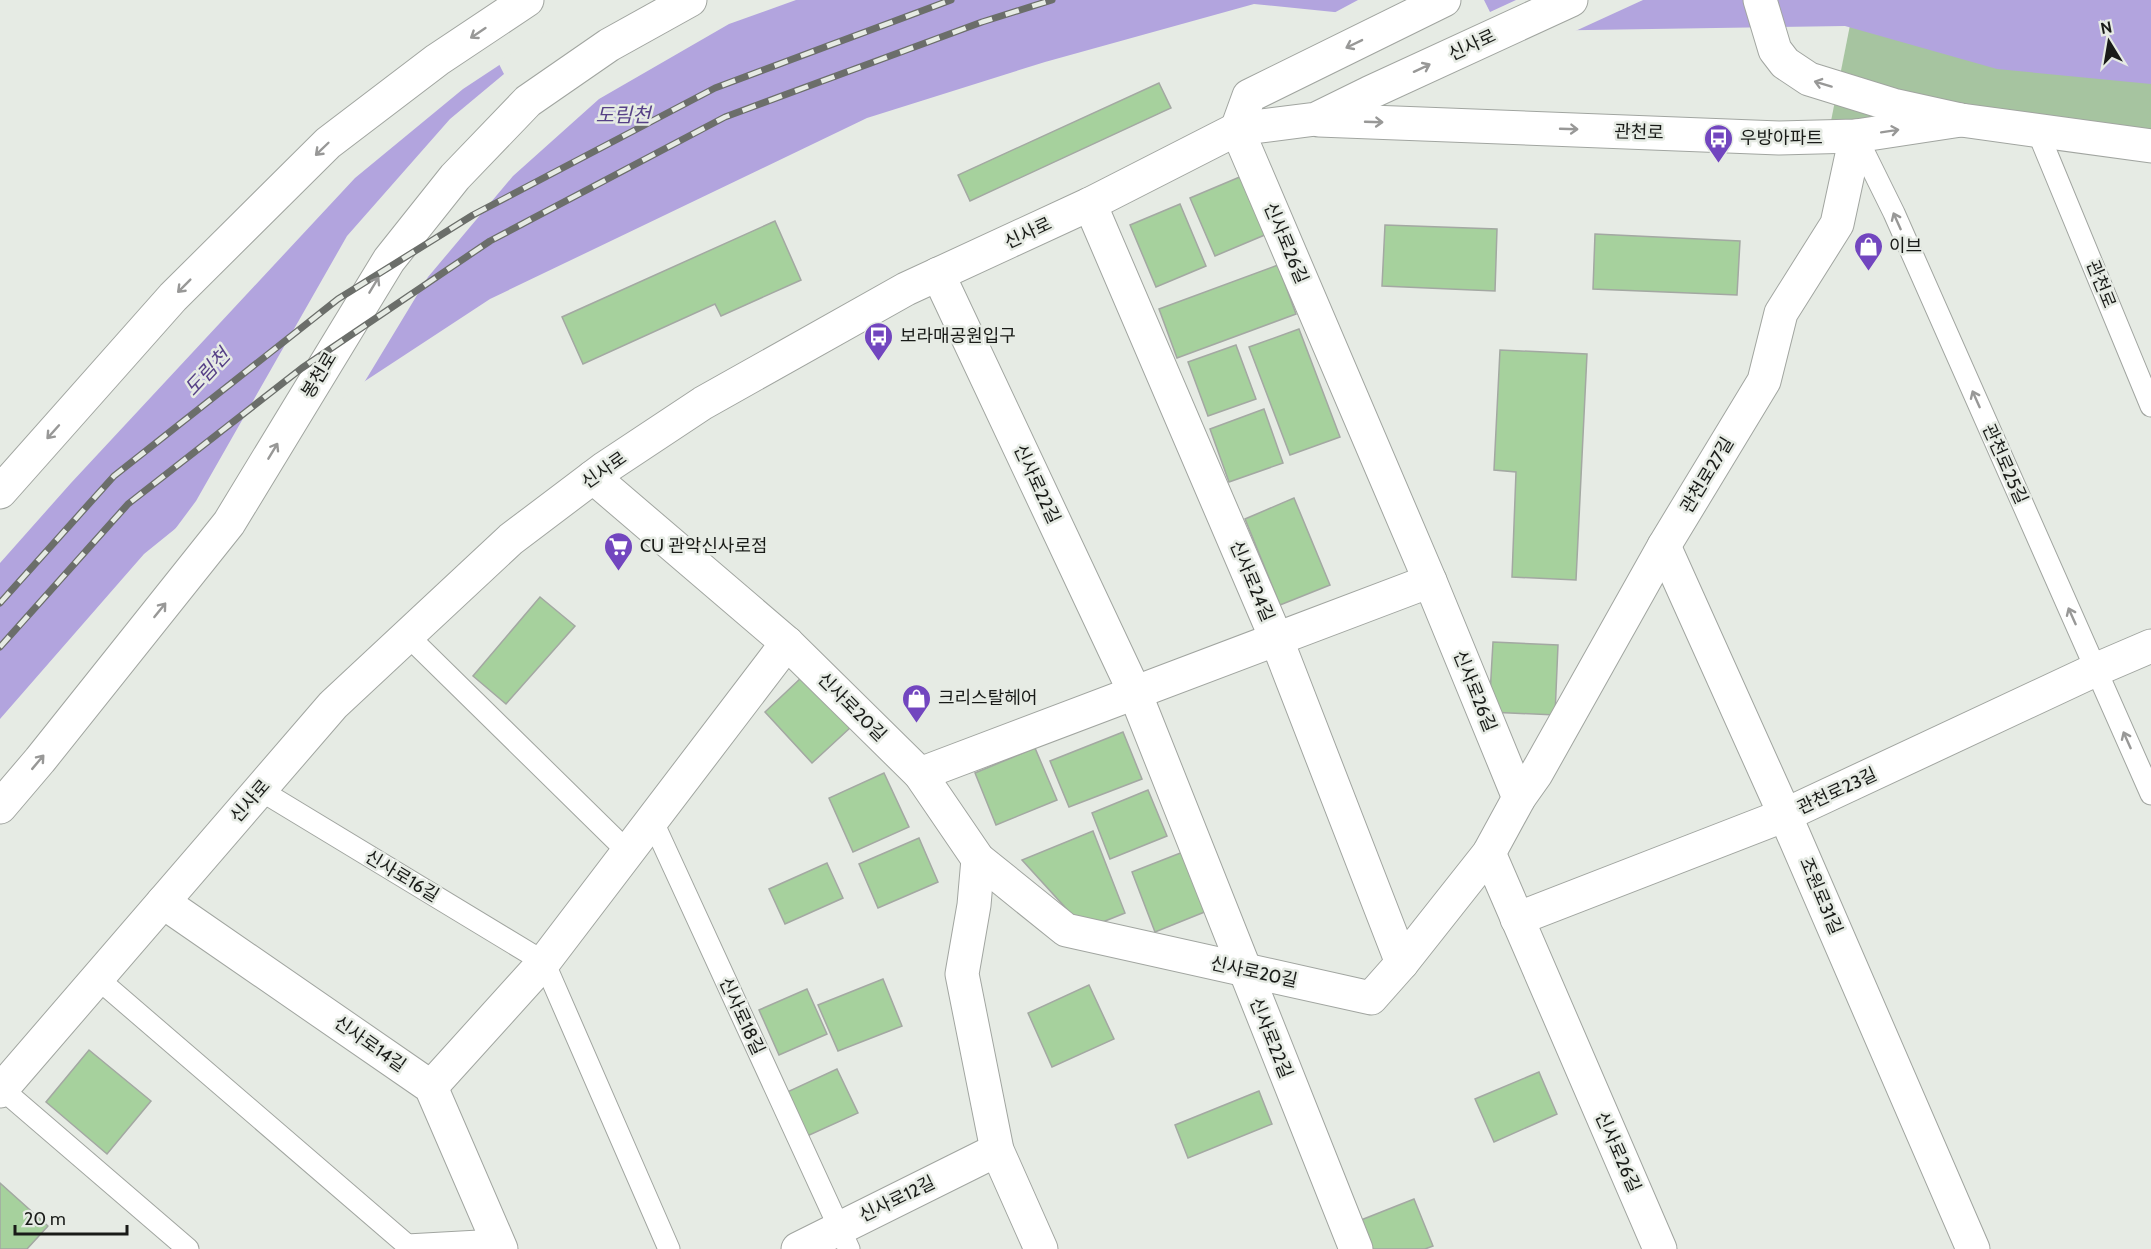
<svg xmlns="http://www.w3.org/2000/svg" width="2151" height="1249" viewBox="0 0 2151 1249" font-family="Cabin,'Noto Sans KR',sans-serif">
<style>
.green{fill:#a6c4a0}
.water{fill:#b2a4de}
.pier{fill:#e6ebe4}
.building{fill:#a6d19d;stroke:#a3a8a2;stroke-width:1.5}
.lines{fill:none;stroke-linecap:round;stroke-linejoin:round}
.service-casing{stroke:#a1a5a0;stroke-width:23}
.minor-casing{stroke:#a1a5a0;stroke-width:35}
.secondary-casing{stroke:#a1a5a0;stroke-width:35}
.primary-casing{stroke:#a1a5a0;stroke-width:35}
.service{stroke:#fff;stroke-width:21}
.minor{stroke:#fff;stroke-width:33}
.secondary{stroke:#fff;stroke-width:33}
.primary{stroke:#fff;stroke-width:33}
.rail-casing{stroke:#6b6e6a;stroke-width:7}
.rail{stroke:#e6ebe4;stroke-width:4.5;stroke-dasharray:14;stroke-linecap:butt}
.oneway{stroke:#989897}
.labels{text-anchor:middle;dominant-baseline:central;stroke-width:5;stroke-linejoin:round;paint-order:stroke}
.street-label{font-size:18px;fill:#191b18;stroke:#e6ebe4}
.poi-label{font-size:18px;fill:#191b18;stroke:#e6ebe4;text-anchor:start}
.water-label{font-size:20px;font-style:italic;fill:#564086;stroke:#e6ebe4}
</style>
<rect width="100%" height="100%" fill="#e6ebe4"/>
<path class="green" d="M1855,0H2151V144L1831,121Z"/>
<path class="water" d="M611,0H2151V84L1997,69L1845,26L1521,31L1254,4L1045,62L867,118L490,299L327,406L144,554L0,719V563L71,483L355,178L463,89L563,23Z"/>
<g class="pier">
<path d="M604,0H796L729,24L599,99L513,176L428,277L362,386L328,408L170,536L196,501L347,236L450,119L504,74L498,62L562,21Z"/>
<path d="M1358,0H1484L1490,12L1516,0H1643L1571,33L1520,34L1330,15Z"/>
</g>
<g class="building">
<path d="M1159,83L1171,108L970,201L958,175Z"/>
<path d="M1242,176L1267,234L1215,256L1190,198Z"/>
<path d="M1180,204L1206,266L1156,287L1130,225Z"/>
<path d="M775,221L801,280L721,316L715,304L583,364L562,317Z"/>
<path d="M1385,225L1497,229L1495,291L1382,286Z"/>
<path d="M1595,234L1740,241L1737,295L1593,289Z"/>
<path d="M1278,265L1296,314L1177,358L1159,309Z"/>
<path d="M1299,329L1340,437L1290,455L1249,347Z"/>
<path d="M1236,345L1256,399L1208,416L1188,362Z"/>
<path d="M1500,350L1587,354L1576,580L1512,577L1516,472L1494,470Z"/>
<path d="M1264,409L1283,463L1229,482L1210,429Z"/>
<path d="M1294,498L1330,585L1280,605L1245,519Z"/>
<path d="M540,597L575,626L506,704L473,676Z"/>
<path d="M1493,642L1558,645L1555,715L1489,712Z"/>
<path d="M803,676L851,727L812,763L765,712Z"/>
<path d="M1123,732L1142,779L1069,807L1050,761Z"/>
<path d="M1035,748L1057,800L996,825L975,773Z"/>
<path d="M884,773L909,827L853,852L829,798Z"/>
<path d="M1148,790L1167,836L1110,859L1092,813Z"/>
<path d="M1093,831L1125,913L1085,929L1022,860Z"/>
<path d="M919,838L938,882L878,908L859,864Z"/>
<path d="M1183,852L1207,911L1155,932L1132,872Z"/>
<path d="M827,863L843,898L785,924L769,889Z"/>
<path d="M883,979L902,1026L838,1051L818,1005Z"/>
<path d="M1089,985L1114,1039L1052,1067L1028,1013Z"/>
<path d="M807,989L827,1034L779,1055L759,1010Z"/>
<path d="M89,1050L151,1101L107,1154L46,1102Z"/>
<path d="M837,1069L858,1113L805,1137L785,1093Z"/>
<path d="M1539,1072L1557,1114L1494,1142L1475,1099Z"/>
<path d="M1259,1091L1272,1124L1188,1158L1175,1125Z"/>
<path d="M0,1183L48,1226L27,1249H0Z"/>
<path d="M1414,1199L1433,1246L1425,1249H1367L1356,1222Z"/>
</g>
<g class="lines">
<defs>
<g id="service">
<path d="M2037,130L2151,406"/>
<path d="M1856,136L1894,213L2151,794"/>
<path d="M407,635L627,851"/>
<path d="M260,790L544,962L669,1249"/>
<path d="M652,820L849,1249"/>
<path d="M97,978L407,1245L497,1240"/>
<path d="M2,1089L188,1249"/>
</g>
<g id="minor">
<path d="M1237,129L1430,581L1519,798"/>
<path d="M1090,204L1276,638L1402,963"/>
<path d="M938,274L1135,693L1356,1249"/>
<path d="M593,477L787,643L920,774L978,859L1066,930L1371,998L1402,963L1489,853L1519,798L1536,774L1664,546L1764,381L1781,313L1837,224L1856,136"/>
<path d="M1664,546L1785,815L1973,1249"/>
<path d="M920,774L1430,581"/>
<path d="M1489,853L1660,1249"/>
<path d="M978,859L974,905L962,974L997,1150L1041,1249"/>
<path d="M163,902L431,1087L501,1249"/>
<path d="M1517,919L1785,815L2095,670L2151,646"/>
<path d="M431,1087L544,962L787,643"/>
<path d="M798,1249L997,1150"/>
</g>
<g id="secondary">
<path d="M1760,0L1775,50L1785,63L1809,79L1893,105L1961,120L2151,146"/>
<path d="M1319,120L1779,138L1856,136L1961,120"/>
<path d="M1237,129L1249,96L1444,0"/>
<path d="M0,1091L333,705L511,539L605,468L703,403L906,289L1090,204L1237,129L1316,119L1369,93L1571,0"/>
</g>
<g id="primary">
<path d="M0,492L173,297L328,143L437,60L527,0"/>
<path d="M0,807L40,760L229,523L389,260L455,177L528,101L609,45L690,0"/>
</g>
</defs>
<use href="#service" class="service-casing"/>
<use href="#minor" class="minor-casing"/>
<use href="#secondary" class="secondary-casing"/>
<use href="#primary" class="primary-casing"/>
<use href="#service" class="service"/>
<use href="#minor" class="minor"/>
<use href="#secondary" class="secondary"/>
<use href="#primary" class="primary"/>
<defs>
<g id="rail">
<path d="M0,603L114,476L338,299L473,215L715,88L951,0"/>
<path d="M0,647L128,504L302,368L490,241L725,117L982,22L1052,0"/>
</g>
</defs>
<use href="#rail" class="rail-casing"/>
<use href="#rail" class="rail"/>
</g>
<defs><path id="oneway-shaft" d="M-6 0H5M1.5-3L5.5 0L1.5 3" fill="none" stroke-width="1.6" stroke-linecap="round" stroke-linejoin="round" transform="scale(1.5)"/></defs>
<g class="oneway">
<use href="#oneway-shaft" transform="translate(478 33) rotate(146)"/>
<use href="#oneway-shaft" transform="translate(1354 44) rotate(154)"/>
<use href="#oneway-shaft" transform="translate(1422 68) rotate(-25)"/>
<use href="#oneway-shaft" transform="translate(1823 84) rotate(-163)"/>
<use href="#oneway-shaft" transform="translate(1374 122) rotate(2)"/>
<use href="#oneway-shaft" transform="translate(1569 129) rotate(2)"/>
<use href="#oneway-shaft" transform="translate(1890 131) rotate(-9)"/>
<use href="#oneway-shaft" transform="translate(322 149) rotate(136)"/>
<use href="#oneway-shaft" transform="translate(1897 221) rotate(-114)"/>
<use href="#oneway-shaft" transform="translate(374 285) rotate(-59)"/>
<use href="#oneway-shaft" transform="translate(184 286) rotate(135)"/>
<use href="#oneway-shaft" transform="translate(1976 399) rotate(-114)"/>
<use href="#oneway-shaft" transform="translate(53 432) rotate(132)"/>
<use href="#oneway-shaft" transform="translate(273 451) rotate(-59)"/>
<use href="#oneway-shaft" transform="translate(160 610) rotate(-51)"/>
<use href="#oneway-shaft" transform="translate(2072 616) rotate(-114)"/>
<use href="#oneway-shaft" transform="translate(2127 740) rotate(-114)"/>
<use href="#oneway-shaft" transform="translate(38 762) rotate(-50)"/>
</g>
<defs>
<symbol id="bus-pin" viewBox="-11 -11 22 30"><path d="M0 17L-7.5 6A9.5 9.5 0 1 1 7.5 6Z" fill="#7246bf" stroke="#e6ebe4"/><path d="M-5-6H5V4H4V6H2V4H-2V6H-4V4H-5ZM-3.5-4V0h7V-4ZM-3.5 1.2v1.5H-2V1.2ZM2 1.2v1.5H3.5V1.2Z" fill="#fff"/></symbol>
<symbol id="shop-pin" viewBox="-11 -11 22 30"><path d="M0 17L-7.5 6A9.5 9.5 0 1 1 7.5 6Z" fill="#7246bf" stroke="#e6ebe4"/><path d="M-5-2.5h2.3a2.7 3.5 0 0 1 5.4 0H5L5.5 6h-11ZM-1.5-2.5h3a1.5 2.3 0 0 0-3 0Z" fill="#fff"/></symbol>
<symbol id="supermarket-pin" viewBox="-11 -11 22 30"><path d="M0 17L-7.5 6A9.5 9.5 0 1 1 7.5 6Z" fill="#7246bf" stroke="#e6ebe4"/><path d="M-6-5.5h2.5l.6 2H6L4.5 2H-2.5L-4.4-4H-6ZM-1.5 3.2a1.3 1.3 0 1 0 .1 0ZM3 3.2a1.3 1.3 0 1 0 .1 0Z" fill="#fff"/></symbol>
</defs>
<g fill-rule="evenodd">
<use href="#bus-pin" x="1702" y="122" width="33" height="45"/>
<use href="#shop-pin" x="1852" y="230" width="33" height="45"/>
<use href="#bus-pin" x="862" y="320" width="33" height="45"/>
<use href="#supermarket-pin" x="602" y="530" width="33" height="45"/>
<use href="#shop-pin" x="900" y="682" width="33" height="45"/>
</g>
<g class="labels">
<g class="street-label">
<text transform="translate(1472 45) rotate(-25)">신사로</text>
<text transform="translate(1639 132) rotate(2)">관천로</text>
<text transform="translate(1028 233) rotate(-25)">신사로</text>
<text transform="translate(1286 243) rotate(67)">신사로26길</text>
<text transform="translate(2101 284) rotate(68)">관천로</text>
<text transform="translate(319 375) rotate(-59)">봉천로</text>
<text transform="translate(2005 464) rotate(66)">관천로25길</text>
<text transform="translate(604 470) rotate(-35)">신사로</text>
<text transform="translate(1707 475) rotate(-59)">관천로27길</text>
<text transform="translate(1037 484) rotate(65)">신사로22길</text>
<text transform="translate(1252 581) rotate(67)">신사로24길</text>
<text transform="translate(1475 691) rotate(68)">신사로26길</text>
<text transform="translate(852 707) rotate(45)">신사로20길</text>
<text transform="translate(1837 791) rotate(-25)">관천로23길</text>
<text transform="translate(250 801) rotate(-49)">신사로</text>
<text transform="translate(402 876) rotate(31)">신사로16길</text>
<text transform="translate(1821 896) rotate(67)">조원로31길</text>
<text transform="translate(1254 972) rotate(12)">신사로20길</text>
<text transform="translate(742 1016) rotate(65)">신사로18길</text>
<text transform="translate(1271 1038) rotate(68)">신사로22길</text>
<text transform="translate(370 1044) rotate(35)">신사로14길</text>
<text transform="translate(1618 1152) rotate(66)">신사로26길</text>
<text transform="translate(897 1199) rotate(-26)">신사로12길</text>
</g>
<g class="poi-label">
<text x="1740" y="138">우방아파트</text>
<text x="1889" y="246">이브</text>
<text x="900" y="336">보라매공원입구</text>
<text x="640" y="546">CU 관악신사로점</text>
<text x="938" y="698">크리스탈헤어</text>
</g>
<g class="water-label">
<text x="623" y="115">도림천</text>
<text transform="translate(207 372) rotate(-47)">도림천</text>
</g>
</g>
<g transform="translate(2109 42) rotate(349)" stroke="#e6ebe4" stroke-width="4.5" paint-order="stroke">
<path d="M0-4.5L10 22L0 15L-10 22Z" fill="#191b18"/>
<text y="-9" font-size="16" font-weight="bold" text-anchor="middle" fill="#191b18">N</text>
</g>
<path d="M15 1225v9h112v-9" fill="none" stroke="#191b18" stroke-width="3"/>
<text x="24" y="1225" font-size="18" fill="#191b18" stroke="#e6ebe4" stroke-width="4.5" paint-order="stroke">20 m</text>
</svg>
